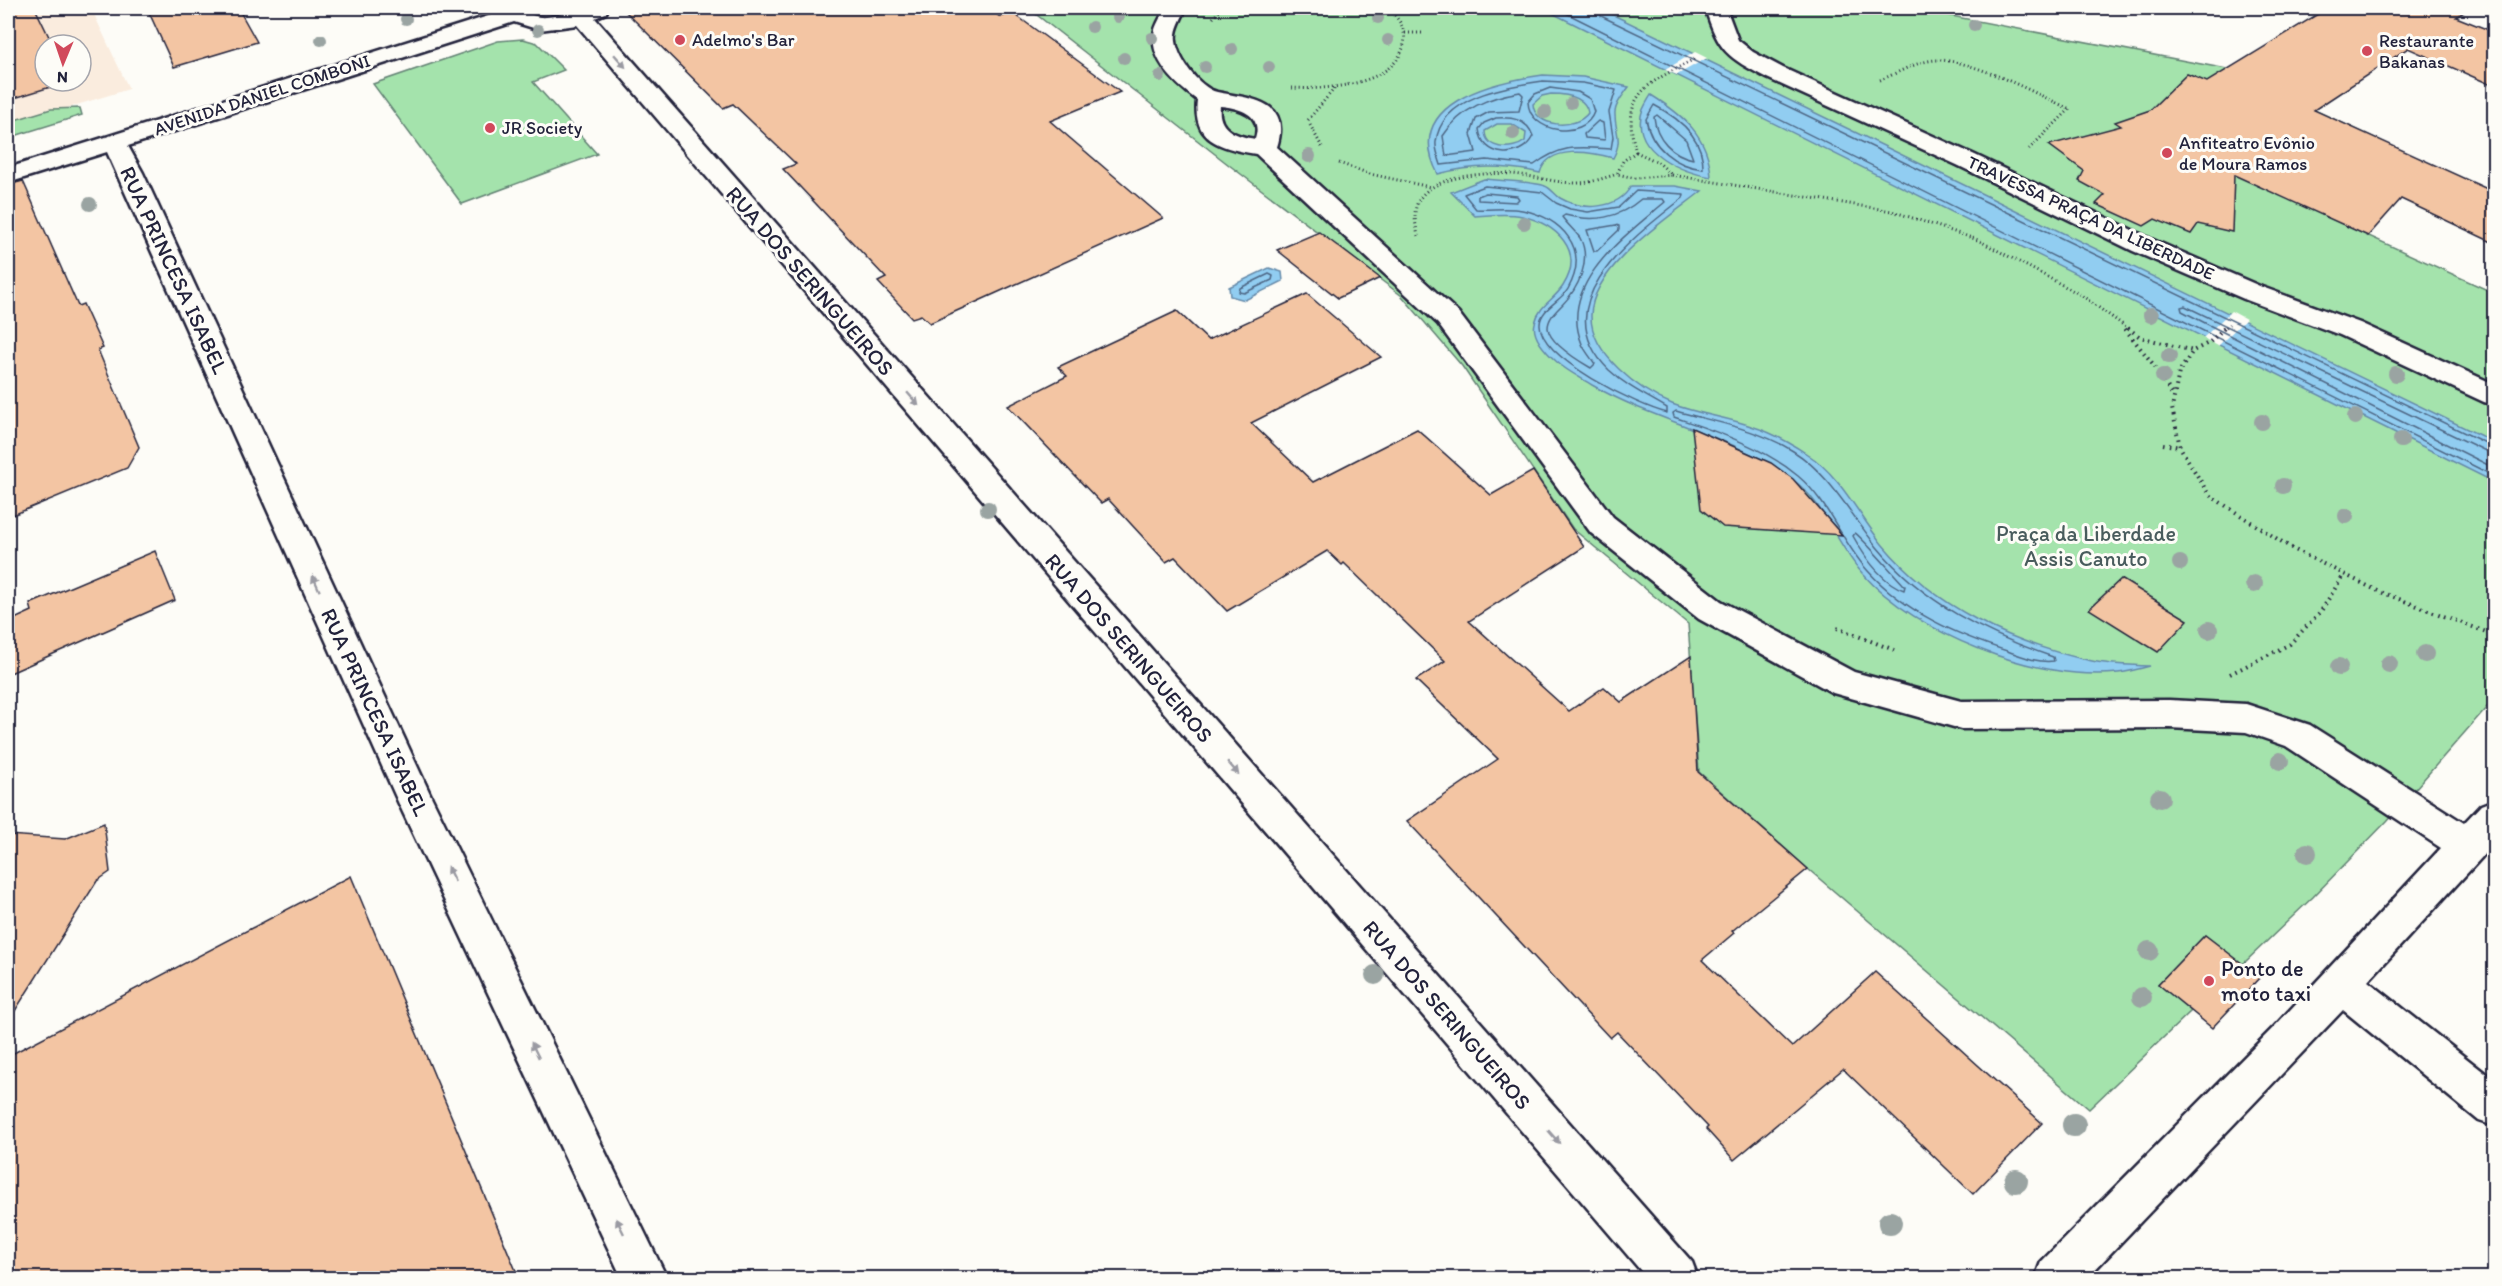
<svg xmlns="http://www.w3.org/2000/svg" width="2502" height="1286" viewBox="0 0 2502 1286" font-family="Itim,sans-serif">
<style>
.built{fill:#faecde;fill-rule:evenodd}
.green{fill:#a4e3ac;stroke:#638274;stroke-width:1.5}
.water{fill:#91cdf1;stroke:#6589a8;stroke-width:1.5;fill-rule:evenodd}
.pier{fill:#fdfcf7}
.lines{fill:none;stroke-linecap:round;stroke-linejoin:round}
.shore{stroke:#4e6684;stroke-width:1.5}
.building{fill:#f3c5a3;stroke:#22223b;stroke-width:1.5}
.minor-casing{stroke:#22223b;stroke-width:5}
.path-far1{stroke:#22223b;stroke-width:3;stroke-dasharray:1 3;stroke-linecap:butt}
.path{stroke:#22223b;stroke-width:4;stroke-dasharray:1.5 4.5;stroke-linecap:butt}
.minor{fill:#fdfcf7;fill-rule:evenodd}
.tree{fill:#9aa4a2}
.oneway{fill:#9a9aa2}
.poi-dot{fill:#d1495b;stroke:#fdfcf7;stroke-width:2}
.labels{text-anchor:middle;dominant-baseline:central;stroke-width:6;stroke-linejoin:round;paint-order:stroke}
.far-poi-label{font-size:18px;fill:#22223b;stroke:#fdfcf7;text-anchor:start}
.far-street-label{font-size:18px;fill:#22223b;stroke:#fdfcf7}
.street-label{font-size:22px;fill:#22223b;stroke:#fdfcf7}
.park-label{font-size:22px;fill:#495c5d;stroke:#fdfcf7}
.poi-label{font-size:22px;fill:#22223b;stroke:#fdfcf7;text-anchor:start}
</style>
<rect width="100%" height="100%" fill="#fdfcf7"/>
<filter id="ink" filterUnits="userSpaceOnUse"><feTurbulence type="fractalNoise" baseFrequency=".0167" numOctaves="2"/><feDisplacementMap in="SourceGraphic" scale="12" xChannelSelector="R" yChannelSelector="G"/><feConvolveMatrix kernelMatrix="1 2 1 2 8 2 1 2 1" color-interpolation-filters="sRGB"/></filter>
<g filter="url(#ink)">
<path class="built" d="M8,8H91L129,89L8,126ZM45,45H81V81H45Z"/>
<g class="green">
<path d="M1028,8H1910L2227,69L2379,140L2314,211L2494,293V699L2387,821L2313,897L2243,964L2205,935L2158,984L2191,1011L2089,1109L1808,869L1699,772L1688,624L1573,529L1462,366L1402,296L1229,165Z"/>
<path d="M523,39L537,43L564,70L533,82L597,154L462,204L373,84L498,41Z"/>
<path d="M80,108L82,115L8,138V122L51,109Z"/>
</g>
<g class="water">
<path d="M1542,8H1599L2494,442V482Z"/>
<path d="M1543,75L1583,77L1629,87C1624,94 1616,102 1615,112C1614,131 1624,138 1613,158C1592,152 1548,144 1540,173C1506,165 1473,164 1438,174C1401,103 1492,82 1543,75ZM1551,94C1565,94 1586,96 1588,113C1576,130 1534,128 1533,104L1542,96ZM1497,124H1512L1526,133L1525,141C1513,151 1485,150 1485,131Z"/>
<path d="M1651,95C1683,115 1709,136 1711,177C1683,173 1634,152 1641,116C1642,109 1647,102 1651,95Z"/>
<path d="M1484,179C1496,180 1536,182 1545,186C1551,188 1555,195 1560,198C1582,211 1618,210 1631,186H1675L1702,191C1668,218 1592,267 1591,315C1590,354 1640,391 1672,404C1698,414 1725,417 1751,426C1771,432 1789,442 1807,454C1840,475 1858,514 1882,544C1934,607 2013,644 2092,661C2110,665 2131,665 2150,666C2139,669 2128,672 2118,673C2038,682 1915,634 1862,573C1836,544 1825,503 1792,479C1733,435 1656,422 1592,385C1581,378 1567,371 1557,362C1547,353 1531,337 1535,323C1539,305 1554,300 1563,286C1586,250 1555,224 1522,216C1507,213 1490,215 1475,216L1451,192Z"/>
<path d="M1269,268L1282,272L1283,281L1245,300L1230,296L1229,287Z"/>
</g>
<g class="pier">
<path d="M1695,52L1707,58L1677,75L1665,70Z"/>
<path d="M2231,311L2246,319L2218,346L2203,338Z"/>
</g>
<g class="lines">
<g class="shore">
<path d="M1556,8L2494,476"/>
<path d="M1598,8L1601,16L2494,447"/>
<path d="M1543,81L1583,83L1616,90L1609,112L1613,137L1611,149C1577,147 1563,144 1534,165L1487,160L1441,165C1439,158 1435,149 1436,142C1441,96 1507,86 1543,81Z"/>
<path d="M1550,88L1578,92L1590,99L1594,112C1584,141 1529,133 1528,102L1535,94Z"/>
<path d="M1520,92L1523,95L1519,111L1489,112L1476,119L1471,134L1476,152L1446,156L1443,136C1461,108 1489,97 1520,92Z"/>
<path d="M1654,105C1679,118 1704,138 1703,169C1675,166 1651,147 1646,119Z"/>
<path d="M1657,115L1686,140L1693,159C1672,155 1656,138 1654,117Z"/>
<path d="M1496,118C1512,117 1527,119 1533,136C1521,161 1482,158 1479,129L1484,123Z"/>
<path d="M1598,121L1603,123L1605,140L1585,138L1584,134Z"/>
<path d="M1485,186L1542,192L1556,203L1570,209L1588,212L1619,207L1636,191L1684,194L1683,198C1634,237 1542,303 1609,370C1626,386 1647,396 1667,408V413C1638,406 1539,358 1540,324C1540,309 1562,300 1568,289C1591,248 1561,218 1522,210C1507,207 1491,210 1476,209L1464,194Z"/>
<path d="M1486,193L1517,196L1519,199L1516,202L1478,200V196Z"/>
<path d="M1641,199H1663L1665,202C1626,235 1557,284 1582,344C1585,351 1591,358 1595,364L1591,368C1579,361 1549,343 1548,328C1548,318 1556,311 1562,305C1578,289 1592,261 1580,238C1575,231 1567,224 1562,217L1565,215C1594,222 1618,219 1641,199Z"/>
<path d="M1616,225L1619,226V230L1597,251H1594L1587,230Z"/>
<path d="M1269,274L1273,276L1272,280L1244,293L1239,292L1240,288Z"/>
<path d="M1676,411C1715,422 1758,429 1793,451C1830,474 1850,514 1877,547C1923,603 1986,634 2053,657L2054,661C2038,663 2024,657 2010,652C1957,635 1906,613 1868,571C1841,541 1829,502 1798,476C1762,446 1717,432 1674,417L1673,413Z"/>
<path d="M2494,455L2185,306L2181,307L2182,311L2209,325L2494,468"/>
<path d="M1855,533C1860,535 1897,578 1905,586L1904,590C1881,582 1864,556 1853,536Z"/>
</g>
</g>
<g class="building">
<path d="M8,8H35L53,45H45V81H70L8,100Z"/>
<path d="M147,8H238L257,42L174,67Z"/>
<path d="M622,8H988L1000,17L1013,13L1120,92L1050,121L1163,218L930,323L921,315L912,318L878,282L886,278L783,169L796,164L733,104L723,108Z"/>
<path d="M2314,8H2470L2456,17L2494,32V86L2408,48L2314,110L2494,192V243L2401,199L2368,236L2234,175L2232,232L2198,224L2191,234L2155,219L2144,226L2096,204L2105,195L2079,181L2084,171L2049,145L2121,126L2115,122L2150,110L2187,74L2207,82L2323,11Z"/>
<path d="M23,181L78,306L83,304L103,348L98,350L139,447L127,468L8,517V185Z"/>
<path d="M1319,232L1380,278L1338,298L1277,250Z"/>
<path d="M1307,294L1381,357L1251,423L1313,482L1417,429L1491,495L1533,471L1584,547L1469,621L1569,711L1604,687L1621,702L1691,656L1698,772L1808,869L1732,931L1734,933L1702,960L1792,1047L1875,972L2042,1123L1973,1194L1843,1069L1734,1160L1706,1129L1708,1127L1617,1032L1610,1038L1407,821L1498,759L1416,680L1445,661L1344,563L1342,565L1327,551L1227,611L1175,557L1166,562L1108,499L1101,503L1008,406L1067,376L1058,367L1177,311L1208,340Z"/>
<path d="M1692,428L1771,463L1793,479L1842,535L1723,527L1701,509Z"/>
<path d="M155,551L175,600L8,674V622L32,611L30,604Z"/>
<path d="M2121,579L2188,620L2158,652L2089,609Z"/>
<path d="M104,823L110,872L97,881L8,1022V835L65,839Z"/>
<path d="M351,876L519,1278H8V1056Z"/>
<path d="M2205,935L2260,977L2212,1028L2158,984Z"/>
</g>
<g class="lines">
<defs>
<g id="minor">
<path d="M503,8H524C539,27 565,11 584,8C591,6 601,8 608,8L606,13L595,18L1692,1262L1698,1278H1647L577,25L540,30L514,22L128,146L143,173L432,798L667,1278H622L399,804L107,152L8,183V168L504,11Z"/>
<path d="M1165,8H1186C1183,17 1177,25 1176,34C1173,54 1198,87 1217,92C1250,99 1292,99 1277,147L1458,312L1613,517L1721,601L1854,672L1961,701L2169,700L2246,704L2310,725L2464,823L2481,805L2494,800V841L2482,857L2368,981L2494,1080V1126L2479,1121L2343,1010L2087,1278H2035L2041,1262L2274,1027L2441,848L2286,746L2246,732L2169,728L1961,729L1833,693L1699,619L1591,533L1438,324L1256,154C1222,148 1192,142 1197,100C1178,86 1150,62 1154,34C1155,25 1162,16 1165,8ZM1220,106C1240,108 1263,114 1255,139C1235,136 1217,129 1220,106Z"/>
<path d="M1705,8H1726L1738,40L1753,52L1783,68L1975,155L2151,239L2262,287L2360,323L2494,384V405L2484,402L2340,335L2244,299L2133,251L1957,165L1767,78C1727,57 1719,52 1705,8Z"/>
</g>
</defs>
<use href="#minor" class="minor-casing"/>
<g class="path-far1">
<path d="M1213,18L1222,8"/>
<path d="M1405,33H1422"/>
<path d="M1880,80C1898,73 1917,61 1936,60C1972,59 2036,94 2070,109L2029,149"/>
<path d="M1292,88C1326,90 1395,86 1404,44C1407,29 1398,17 1387,8"/>
<path d="M1308,120L1335,88"/>
<path d="M1310,125L1322,147"/>
<path d="M1636,152C1619,91 1649,84 1696,58"/>
<path d="M1636,152L1658,162L1672,175L1635,178L1617,174L1623,161Z"/>
<path d="M1339,163L1370,174L1430,187"/>
<path d="M1672,175L1892,211L1978,240L2081,295L2130,330"/>
<path d="M1418,236C1416,226 1413,214 1417,204C1428,175 1487,172 1513,174C1535,176 1555,183 1577,183C1591,183 1604,178 1617,174"/>
<path d="M2223,330L2229,324"/>
</g>
<g class="path">
<path d="M2128,328L2140,337L2193,351"/>
<path d="M2224,328L2210,342L2193,351L2179,372L2172,408L2180,447L2209,495L2293,549L2378,591L2494,635"/>
<path d="M2125,329L2153,364L2173,396"/>
<path d="M2163,444L2180,447"/>
<path d="M1837,628L1894,650"/>
<path d="M2230,674L2290,644L2321,611L2344,574"/>
</g>
<use href="#minor" class="minor"/>
</g>
<g class="tree">
<circle cx="1118" cy="17" r="6"/>
<circle cx="1378" cy="18" r="6"/>
<circle cx="406" cy="19" r="6"/>
<circle cx="1974" cy="25" r="6"/>
<circle cx="1092" cy="27" r="6"/>
<circle cx="538" cy="30" r="6"/>
<circle cx="1152" cy="38" r="6"/>
<circle cx="321" cy="40" r="6"/>
<circle cx="1388" cy="40" r="6"/>
<circle cx="1232" cy="49" r="6"/>
<circle cx="1124" cy="58" r="6"/>
<circle cx="1205" cy="67" r="6"/>
<circle cx="1269" cy="67" r="6"/>
<circle cx="1160" cy="76" r="6"/>
<circle cx="1571" cy="103" r="6"/>
<circle cx="1545" cy="112" r="7"/>
<circle cx="1513" cy="133" r="7"/>
<circle cx="1309" cy="156" r="7"/>
<circle cx="90" cy="204" r="7"/>
<circle cx="1524" cy="223" r="7"/>
<circle cx="2151" cy="315" r="8"/>
<circle cx="2169" cy="356" r="8"/>
<circle cx="2396" cy="374" r="8"/>
<circle cx="2163" cy="376" r="8"/>
<circle cx="2355" cy="417" r="8"/>
<circle cx="2262" cy="422" r="8"/>
<circle cx="2401" cy="440" r="8"/>
<circle cx="2283" cy="486" r="8"/>
<circle cx="988" cy="509" r="8"/>
<circle cx="2346" cy="516" r="8"/>
<circle cx="2180" cy="563" r="8"/>
<circle cx="2254" cy="584" r="9"/>
<circle cx="2209" cy="630" r="9"/>
<circle cx="2425" cy="654" r="9"/>
<circle cx="2389" cy="664" r="9"/>
<circle cx="2339" cy="667" r="9"/>
<circle cx="2280" cy="761" r="9"/>
<circle cx="2160" cy="798" r="10"/>
<circle cx="2307" cy="853" r="10"/>
<circle cx="2149" cy="951" r="10"/>
<circle cx="1375" cy="975" r="10"/>
<circle cx="2142" cy="997" r="10"/>
<circle cx="2074" cy="1125" r="12"/>
<circle cx="2016" cy="1181" r="12"/>
<circle cx="1890" cy="1223" r="12"/>
</g>
<defs><path id="oneway-solid" d="M-6-.8H1V-3.2L6.5 0L1 3.2V.8H-6Z" transform="scale(1.5)"/></defs>
<g class="oneway">
<use href="#oneway-solid" transform="translate(620 61) rotate(49)"/>
<use href="#oneway-solid" transform="translate(913 399) rotate(49)"/>
<use href="#oneway-solid" transform="translate(316 583) rotate(-114)"/>
<use href="#oneway-solid" transform="translate(1233 768) rotate(49)"/>
<use href="#oneway-solid" transform="translate(451 874) rotate(-116)"/>
<use href="#oneway-solid" transform="translate(535 1050) rotate(-116)"/>
<use href="#oneway-solid" transform="translate(1554 1137) rotate(49)"/>
<use href="#oneway-solid" transform="translate(620 1226) rotate(-116)"/>
</g>
</g>
<g class="poi-dot">
<circle cx="680" cy="40" r="6"/>
<circle cx="2367" cy="51" r="6"/>
<circle cx="490" cy="128" r="6"/>
<circle cx="2167" cy="153" r="6"/>
<circle cx="2209" cy="981" r="6"/>
</g>
<g class="labels">
<g class="far-poi-label">
<text x="692" y="40">Adelmo's Bar</text>
<text x="2379" y="41">Restaurante<tspan x="2379" dy="21">Bakanas</tspan></text>
<text x="502" y="128">JR Society</text>
<text x="2179" y="143">Anfiteatro Evônio<tspan x="2179" dy="21">de Moura Ramos</tspan></text>
</g>
<g class="far-street-label">
<text transform="translate(262 95) rotate(-18)">AVENIDA DANIEL COMBONI</text>
<text transform="translate(2091 218) rotate(25)">TRAVESSA PRAÇA DA LIBERDADE</text>
</g>
<g class="street-label">
<text transform="translate(174 270) rotate(65)">RUA PRINCESA ISABEL</text>
<text transform="translate(810 281) rotate(49)">RUA DOS SERINGUEIROS</text>
<text transform="translate(1129 648) rotate(49)">RUA DOS SERINGUEIROS</text>
<text transform="translate(375 712) rotate(65)">RUA PRINCESA ISABEL</text>
<text transform="translate(1447 1015) rotate(49)">RUA DOS SERINGUEIROS</text>
</g>
<g class="park-label">
<text x="2086" y="533">Praça da Liberdade<tspan x="2086" dy="25">Assis Canuto</tspan></text>
</g>
<g class="poi-label">
<text x="2221" y="968">Ponto de<tspan x="2221" dy="25">moto taxi</tspan></text>
</g>
</g>
<rect width="2502" height="1286" fill="none" stroke="#fdfcf7" stroke-width="30"/>
<rect x="15" y="15" width="2472" height="1256" fill="none" stroke="#22223b" stroke-width="2" filter="url(#ink)"/>
<g transform="translate(63 63) rotate(182)"><circle r="28" fill="#fdfcf7" stroke="#a5a5ac" stroke-width="1.5"/>
<path d="M0-4.5L10 22L0 15L-10 22Z" fill="#d1495b"/>
<text y="-9" font-size="16" font-weight="bold" text-anchor="middle" fill="#22223b">N</text>
</g>
</svg>
